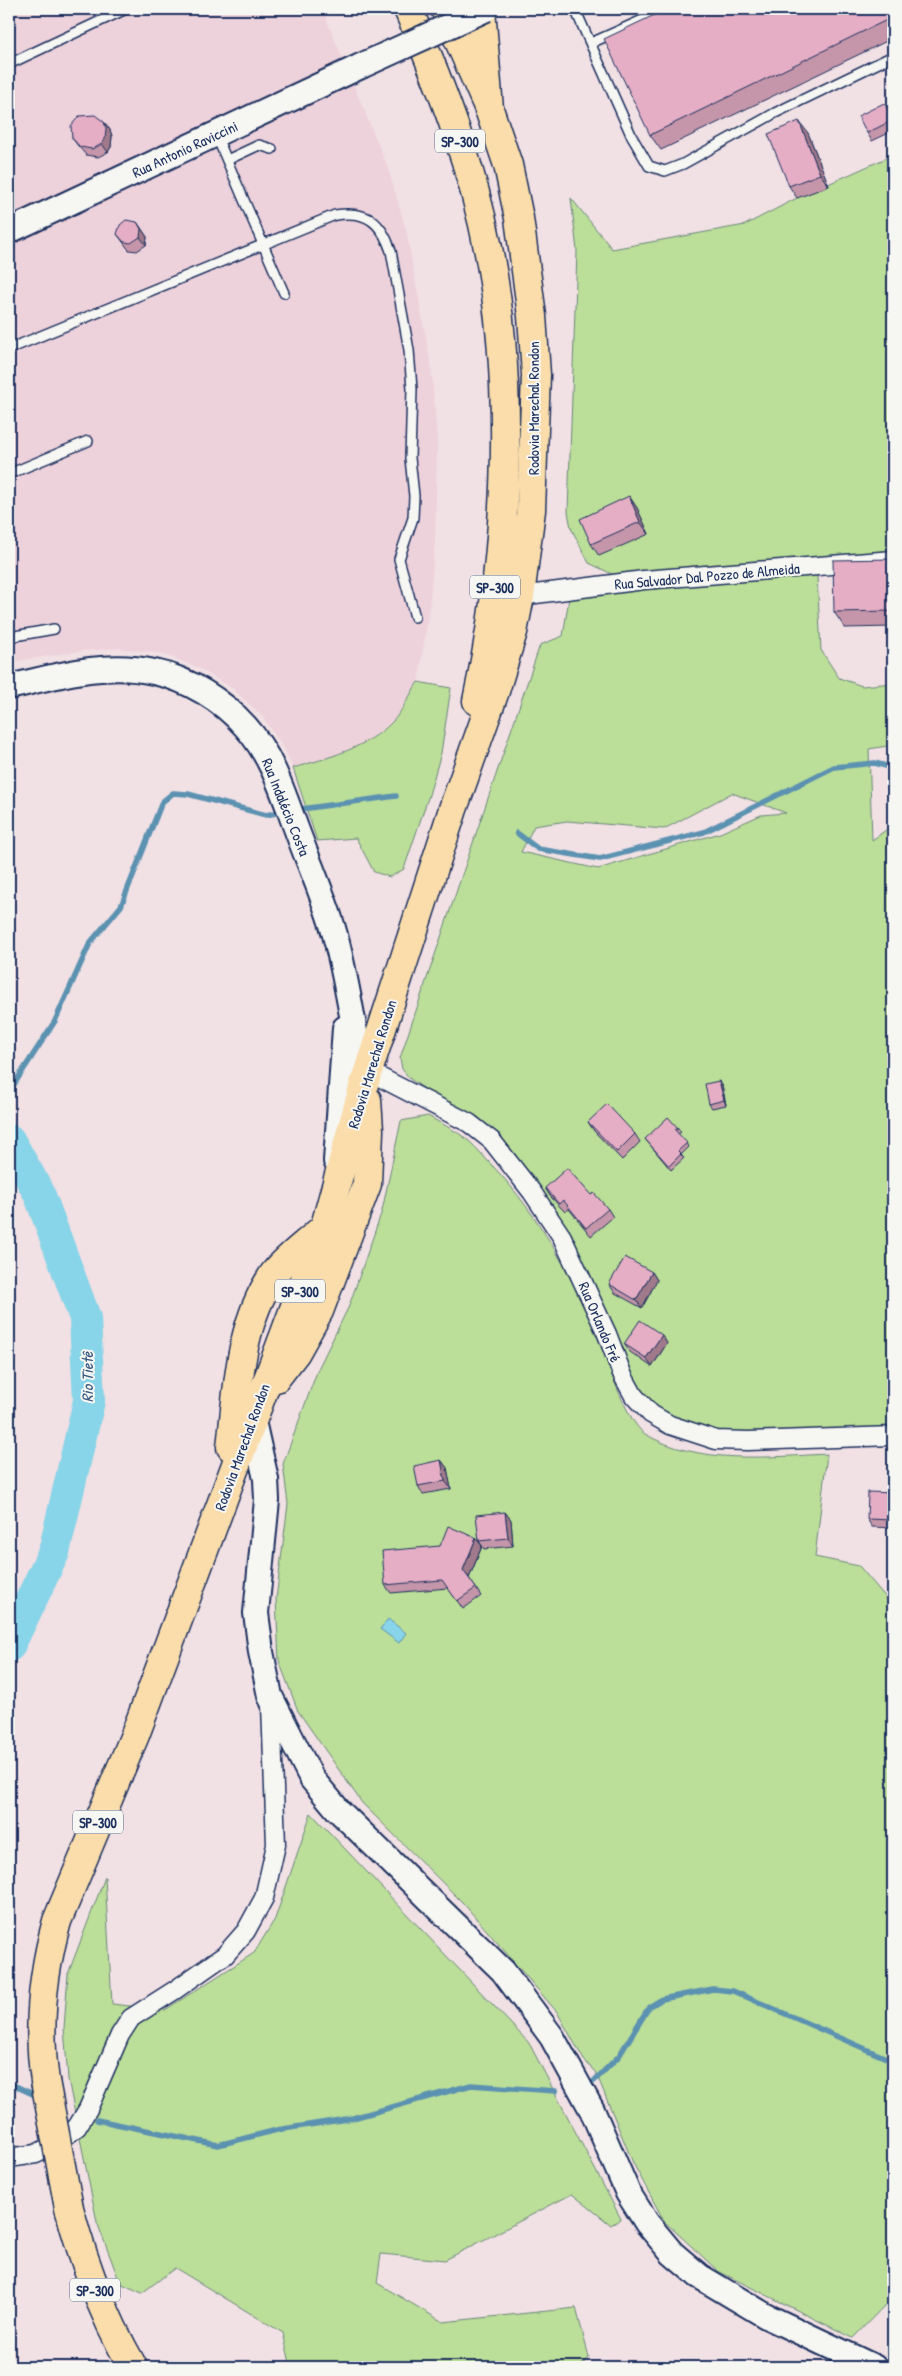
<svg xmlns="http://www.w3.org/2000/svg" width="902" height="2376" viewBox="0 0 902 2376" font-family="'Patrick Hand',sans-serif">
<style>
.built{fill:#edd1db}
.green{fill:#bbde98;stroke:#6b867b;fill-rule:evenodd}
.water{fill:#88d4e8;stroke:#5c92b1}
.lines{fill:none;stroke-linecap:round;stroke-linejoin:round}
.stream{stroke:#5c92b1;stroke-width:5.5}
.river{stroke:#88d4e8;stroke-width:32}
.lane-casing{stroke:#1b2f5e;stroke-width:12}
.street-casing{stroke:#1b2f5e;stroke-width:21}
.secondary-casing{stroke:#1b2f5e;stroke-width:28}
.primary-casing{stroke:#1b2f5e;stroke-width:31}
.highway-casing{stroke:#1b2f5e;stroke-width:31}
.lane{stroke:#f6f6f2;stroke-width:9}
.street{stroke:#f6f6f2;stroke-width:18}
.secondary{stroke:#f6f6f2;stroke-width:24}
.primary{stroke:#faddab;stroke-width:28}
.highway{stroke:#faddab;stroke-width:28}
.secondary-bridge-casing{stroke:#1b2f5e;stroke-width:28;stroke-linecap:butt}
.primary-bridge-casing{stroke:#1b2f5e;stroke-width:31;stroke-linecap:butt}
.secondary-bridge{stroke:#f6f6f2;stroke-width:24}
.primary-bridge{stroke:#faddab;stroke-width:28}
.wall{fill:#c596a9;stroke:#1b2f5e}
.shaded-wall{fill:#a07a8a;stroke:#1b2f5e}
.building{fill:#e5aec5;stroke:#1b2f5e}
.labels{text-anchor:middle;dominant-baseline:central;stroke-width:4;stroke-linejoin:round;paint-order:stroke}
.shield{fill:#f6f6f2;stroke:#5d6b8a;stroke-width:1}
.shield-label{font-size:14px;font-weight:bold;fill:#1b2f5e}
.street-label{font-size:15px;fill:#1b2f5e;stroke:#f6f6f2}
.water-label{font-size:16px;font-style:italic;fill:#365880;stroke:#f6f6f2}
</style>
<rect width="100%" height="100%" fill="#f1e0e4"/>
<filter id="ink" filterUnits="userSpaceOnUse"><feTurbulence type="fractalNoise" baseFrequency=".02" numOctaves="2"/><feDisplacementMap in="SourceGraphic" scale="10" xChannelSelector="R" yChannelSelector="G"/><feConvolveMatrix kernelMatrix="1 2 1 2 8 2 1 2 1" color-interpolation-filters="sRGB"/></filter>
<g filter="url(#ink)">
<path class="built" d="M9,9H322L388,168L406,230L431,366L437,440L435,540L429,609L418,682L393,721L364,743L329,758L293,768L284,748L261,715L232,688L197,667L159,653L119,648L80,651L9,662Z"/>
<g class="green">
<path d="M893,155V555L616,576L589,563L571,528L568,512L577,251L571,198L612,249L745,225L797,198Z"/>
<path d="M817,576L821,650L839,678L862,686L893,683V745L869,749L872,840L893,825V1429L714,1435C686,1426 661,1414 640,1393L587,1267L538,1184L496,1134L478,1117L446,1103L410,1079L402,1069L400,1058L540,645L563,636L569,598L704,580ZM732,793L786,813L761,815L720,833L598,869L521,852L534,826L567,821L664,829ZM612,1112L640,1142L622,1160L594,1131Z"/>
<path d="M418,682L451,688L441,753L429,795L404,869L390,877L374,872L356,838L317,841L293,768C327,758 368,748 393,721C403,710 410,694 418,682Z"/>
<path d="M428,1116C440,1123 453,1129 464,1137C472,1143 479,1151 485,1158C532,1205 567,1265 593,1326C603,1349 625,1421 645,1434C698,1465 768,1457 827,1454L815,1557L859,1566L893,1606V2301L886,2304L853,2338L718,2271L664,2221L633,2163L596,2073L584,2060L557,2012L463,1903L362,1803L298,1711L279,1661L276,1599L288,1504L283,1464L318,1369L349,1306L382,1211L401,1121ZM482,1546L469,1578L446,1554Z"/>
<path d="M311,1813L529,2043L621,2219L611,2225L572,2194L445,2260L381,2254L377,2283L443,2322L576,2308L589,2357L580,2367H291L283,2333L175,2268L142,2293L120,2283L97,2222L68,2079L64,2028L68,1974L105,1877L112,2004L165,2010L254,1953L275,1919Z"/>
</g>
<path class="water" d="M388,1619L406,1633L399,1643L380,1629Z"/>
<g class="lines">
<g class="stream">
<path d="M294,810L396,796"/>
<path d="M517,833L538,849L600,859L704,832L834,767L875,763L893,768"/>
<path d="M9,1092L55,1021L90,943L121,906L162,802L173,793L188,794L266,815L285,811"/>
<path d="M594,2081L619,2056L649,2007L662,1999L713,1989L733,1991L893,2061"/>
<path d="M9,2083L39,2097"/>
<path d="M97,2120L218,2145L277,2130L353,2118L471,2085L556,2091"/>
</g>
<path class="river" d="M9,1140L39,1193L85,1318L89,1401L54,1552L9,1646"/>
<defs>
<g id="lane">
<path d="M575,9L632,137L649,166L665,171L683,164L775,113L893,56"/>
<path d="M591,43L667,9"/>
<path d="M9,64L126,9"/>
<path d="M216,135L284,293"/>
<path d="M227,160L259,145L272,149"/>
<path d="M9,349L335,215C366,210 381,221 391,251L409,350L412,389L410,458L414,496L413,518L399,559L415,617"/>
<path d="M9,474L88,441"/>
<path d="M9,637L54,629"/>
</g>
<g id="street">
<path d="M520,596L644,580L893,560"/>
<path d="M368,1071L469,1123L492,1141L532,1192L562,1237L607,1334L623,1376L634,1396L651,1414L670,1425L716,1440L748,1441L893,1436"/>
<path d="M9,2158L36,2154L57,2143L77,2127L88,2109L120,2035L131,2018L175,1990L225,1955L246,1931L264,1898L276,1845L271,1704"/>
</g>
<g id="secondary">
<path d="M9,231L361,66"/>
<path d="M9,687C57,676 104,661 154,672C189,679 223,701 246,727C272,756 283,793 296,828C309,864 325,899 335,935C348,984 355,1034 364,1084"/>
<path d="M336,1161L345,1028"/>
<path d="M253,1421L266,1479L267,1500L256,1613L261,1652L270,1696L312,1779L338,1810L503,1971L552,2037L592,2110L628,2193L647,2223L672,2253L699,2276L766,2316L874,2367"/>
</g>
<g id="primary">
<path d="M408,9C442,88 473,168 489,253C516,393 507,562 477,701"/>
<path d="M276,1378L296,1352L319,1311L367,1184L369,1130L367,1100"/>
<path d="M231,1447C238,1389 239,1325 273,1275C285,1259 305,1245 320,1231"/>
<path d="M45,2081C37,2026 42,1975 57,1921L135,1735L325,1226L364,1084L453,809L495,691L513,632L520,596L531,510L536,375L532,316L519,218L508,165L489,109L445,9"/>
<path d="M69,2208C84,2264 104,2317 133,2367"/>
</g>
<path id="highway" d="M481,9L489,109"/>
</defs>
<use href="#lane" class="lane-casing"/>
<use href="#street" class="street-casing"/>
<use href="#secondary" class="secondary-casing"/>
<use href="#primary" class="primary-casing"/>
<use href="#highway" class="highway-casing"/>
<use href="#lane" class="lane"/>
<use href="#street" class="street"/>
<use href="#secondary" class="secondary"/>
<use href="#primary" class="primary"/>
<use href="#highway" class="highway"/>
<defs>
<path id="secondary-bridge" d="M361,66L486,9"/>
<path id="primary-bridge" d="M45,2081L69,2208"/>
</defs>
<use href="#secondary-bridge" class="secondary-bridge-casing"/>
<use href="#primary-bridge" class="primary-bridge-casing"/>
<use href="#secondary-bridge" class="secondary-bridge"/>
<use href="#primary-bridge" class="primary-bridge"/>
</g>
<g class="wall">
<path d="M893,9V38L661,150L650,135Z"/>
<path d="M893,107V131L872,141L867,133L889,109Z"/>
<path d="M104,122L110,130L112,136L111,147L108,152L98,157L86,155L78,146L72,138Z"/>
<path d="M808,133L829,186L797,198L789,186Z"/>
<path d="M137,222L147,237L146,245L137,251L129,250L117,234Z"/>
<path d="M629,496L637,508L649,534L599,556L591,544Z"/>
<path d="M893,559V627L845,628L834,612Z"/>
<path d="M719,1081L722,1085L726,1105L712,1108L709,1104Z"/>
<path d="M588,1122L635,1134L640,1142L622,1160L594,1131Z"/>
<path d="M678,1128L681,1132L678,1134L689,1147L681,1155L684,1158L671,1170L645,1139Z"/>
<path d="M545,1188L591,1195L608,1209L613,1217L591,1236L569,1209L565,1212L550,1196Z"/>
<path d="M652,1272L657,1280L642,1308L615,1293L609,1284Z"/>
<path d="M667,1343L652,1367L630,1352L624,1344Z"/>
<path d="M441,1460L447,1468L451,1489L423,1494L418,1486Z"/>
<path d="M893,1493V1528L872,1527L867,1519Z"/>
<path d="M505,1512L511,1520L513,1546L484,1549L479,1541Z"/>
<path d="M476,1538L482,1546L469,1578L481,1596L463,1609L448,1588L391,1593L385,1585L440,1546Z"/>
</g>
<g class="shaded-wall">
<path d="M799,121L808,133L829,186L820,174Z"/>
<path d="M104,122L110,130L112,136L111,147L108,152L102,144Z"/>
<path d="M137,222L147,237L146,245L140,237Z"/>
<path d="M629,496L637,508L649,534L640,522Z"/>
<path d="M719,1081L722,1085L726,1105L724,1100Z"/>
<path d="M652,1272L657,1280L642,1308L636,1300Z"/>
<path d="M662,1335L667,1343L652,1367L646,1358Z"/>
<path d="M441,1460L447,1468L451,1489L445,1481Z"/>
<path d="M505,1512L511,1520L513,1546L508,1538Z"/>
<path d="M476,1538L482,1546L469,1578L463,1570Z"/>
</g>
<g class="building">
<path d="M667,9H893V17L650,135L604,39Z"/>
<path d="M884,103L888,110L893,107V120L867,133L858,116Z"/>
<path d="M95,115L104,122L106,128L105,139L102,144L92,149L80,147L72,138L71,126L79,116Z"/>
<path d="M799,121L820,174L789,186L768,134Z"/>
<path d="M126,220L137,222L141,229L140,237L131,243L124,242L117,234L120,225Z"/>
<path d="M629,496L640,522L591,544L580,519Z"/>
<path d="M893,559V611L834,612L833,560Z"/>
<path d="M719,1081L724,1100L709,1104L705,1084Z"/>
<path d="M607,1104L635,1134L617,1152L588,1122Z"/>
<path d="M668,1117L678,1128L675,1130L687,1143L678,1151L681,1154L669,1166L645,1139Z"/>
<path d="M567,1168L591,1195L594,1193L608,1209L586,1228L563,1200L559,1204L545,1188Z"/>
<path d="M625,1257L652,1272L636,1300L609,1284Z"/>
<path d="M640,1320L662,1335L646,1358L624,1344Z"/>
<path d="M441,1460L445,1481L418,1486L414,1466Z"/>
<path d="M868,1492L893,1493V1520L867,1519Z"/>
<path d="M505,1512L508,1538L479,1541L476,1515Z"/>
<path d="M448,1526L476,1538L463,1570L476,1588L457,1601L442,1580L385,1585L382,1551L440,1546Z"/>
</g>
</g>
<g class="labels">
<g class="shield">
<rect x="435" y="129.5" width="50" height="23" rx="4"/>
<rect x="470" y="575.5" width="50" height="23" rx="4"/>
<rect x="275" y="1279.5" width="50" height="23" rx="4"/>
<rect x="73" y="1810.5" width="50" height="23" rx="4"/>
<rect x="70" y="2278.5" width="50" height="23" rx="4"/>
</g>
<g class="shield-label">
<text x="460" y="141">SP-300</text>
<text x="495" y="587">SP-300</text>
<text x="300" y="1291">SP-300</text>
<text x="98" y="1822">SP-300</text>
<text x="95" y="2290">SP-300</text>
</g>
<g class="street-label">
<text transform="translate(185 149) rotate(-25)">Rua Antonio Raviccini</text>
<text transform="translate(533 408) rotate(-90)">Rodovia Marechal Rondon</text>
<text transform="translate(707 576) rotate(-5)">Rua Salvador Dal Pozzo de Almeida</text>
<text transform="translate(286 807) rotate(68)">Rua Indalécio Costa</text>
<text transform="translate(372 1064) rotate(-73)">Rodovia Marechal Rondon</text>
<text transform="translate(600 1322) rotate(67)">Rua Orlando Fré</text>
<text transform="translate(242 1447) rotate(-70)">Rodovia Marechal Rondon</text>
</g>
<g class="water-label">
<text transform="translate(87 1377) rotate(-90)">Rio Tietê</text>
</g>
</g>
<rect width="902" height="2376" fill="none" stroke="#f6f6f2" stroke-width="30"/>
<rect x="15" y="15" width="872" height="2346" fill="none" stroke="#1b2f5e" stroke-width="2" filter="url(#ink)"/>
</svg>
